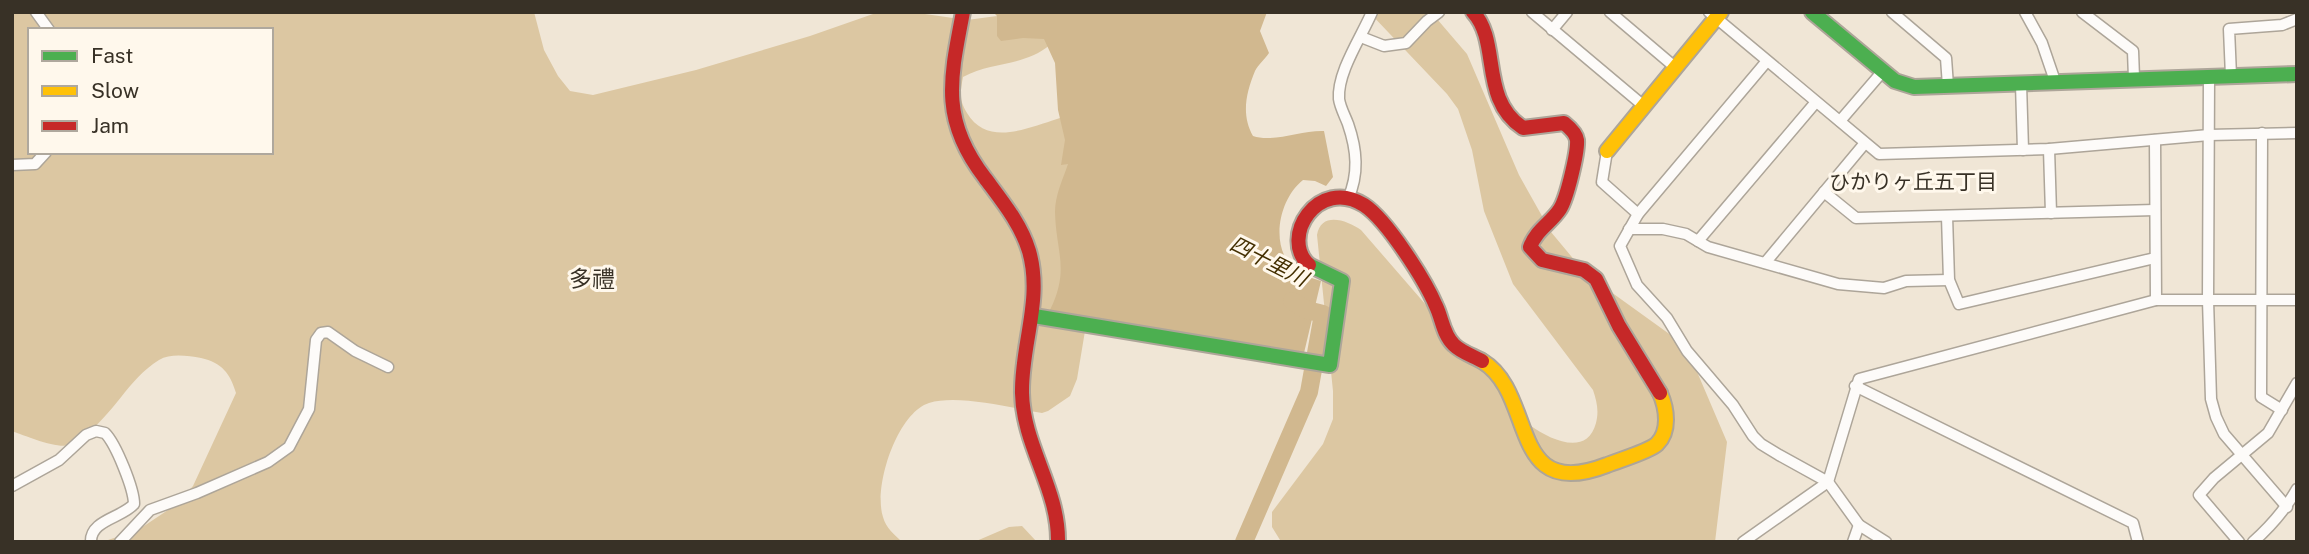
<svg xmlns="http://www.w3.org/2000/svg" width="2309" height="554" viewBox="0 0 2309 554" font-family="'Public Sans','Noto Sans JP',sans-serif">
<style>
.forest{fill:#dcc7a2;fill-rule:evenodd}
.water{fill:#d1b88f}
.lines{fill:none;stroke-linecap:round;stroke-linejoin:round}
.river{stroke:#d1b88f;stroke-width:18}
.street-casing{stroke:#ada599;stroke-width:13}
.fast-casing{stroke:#ada599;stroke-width:18}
.slow-casing{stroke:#ada599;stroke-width:18}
.jam-casing{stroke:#ada599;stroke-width:18}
.street{stroke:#fdfbf9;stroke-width:10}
.fast{stroke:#4caf50;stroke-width:14}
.slow{stroke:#ffc107;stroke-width:14}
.jam{stroke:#c62828;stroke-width:14}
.labels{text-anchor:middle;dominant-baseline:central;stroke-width:6;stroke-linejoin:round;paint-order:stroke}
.neighbourhood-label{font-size:21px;fill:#383126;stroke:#fff8ec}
.water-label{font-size:21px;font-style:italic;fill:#442f01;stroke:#fff8ec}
.quarter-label{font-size:23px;fill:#383126;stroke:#fff8ec}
</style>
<rect width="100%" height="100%" fill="#f0e6d6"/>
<g class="forest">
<path d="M12,12H534L544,50L558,76L570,91L593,95L696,70L810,36L873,14L911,12L967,20L997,16L1030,15L1050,45C1023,67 992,61 963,77C960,93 959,100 967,113C987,147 1028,128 1057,119C1074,113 1092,107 1109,101L1091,295L1077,379L1070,396L1048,411L1042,413C1011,408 958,394 929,403C897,413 873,487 883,517C886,528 894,534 902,542H102L138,530L177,504L193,486L236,393C230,373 222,363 201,358C188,356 171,353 159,360C128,379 113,416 83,436C79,438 74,444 70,445C56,449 26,436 12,431ZM30,30H271V152H30Z"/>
<path d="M1369,12H1431L1467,54L1519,175L1551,232L1586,274L1686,346L1727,442L1715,542L1280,540L1272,527V512L1323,444L1333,419V391L1317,235C1321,211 1347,220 1361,230L1531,426C1551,440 1587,457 1596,423C1599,411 1597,402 1593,390L1513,284L1484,211L1472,150L1458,109L1447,94Z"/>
<path d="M1022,526L1037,542H974L1009,527Z"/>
</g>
<path class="water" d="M993,12H1267L1260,31L1269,53C1265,59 1258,65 1255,71C1246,93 1241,115 1253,136C1273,143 1301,130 1324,131L1333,177L1326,186L1315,181L1303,180C1280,198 1270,242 1291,266C1299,274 1311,278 1321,281L1304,353L1050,310C1070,269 1056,253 1055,212C1055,195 1063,179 1068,164L1061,165L1065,140L1058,110L1055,63L1044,39L1023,38L1001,41L997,36V16Z"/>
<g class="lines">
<path class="river" d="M1244,542L1309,392L1323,314L1307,310L1292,301"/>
<defs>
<g id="street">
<path d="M36,12L49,30"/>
<path d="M1532,12L1645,107"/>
<path d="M1610,12L1676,68"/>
<path d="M1709,12L1879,154L2049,149L2209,135L2297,133"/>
<path d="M1892,12L1946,58L1948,86"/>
<path d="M2025,12L2042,43L2055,81"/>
<path d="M2082,12L2133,51L2134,78"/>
<path d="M1552,30L1567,12"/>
<path d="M1361,37L1384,46L1406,43L1427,21L1439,12"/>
<path d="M1767,61L1638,214L1620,246L1637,285L1667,318L1687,351L1733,405L1753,436L1761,444L1779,455L1828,482L1859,525L1886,542"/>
<path d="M2231,76L2229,29L2282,25L2297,19"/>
<path d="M2209,77L2208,300L2211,399L2216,417L2224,434L2287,507"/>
<path d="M2021,84L2023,150"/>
<path d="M1840,121L1883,71"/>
<path d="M2262,133L2261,397L2282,410"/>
<path d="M2155,140L2156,300"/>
<path d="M2049,149L2051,213"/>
<path d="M1607,151L1602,182L1638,214"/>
<path d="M12,165L35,164L46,152"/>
<path d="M1824,192L1856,218L2155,210"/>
<path d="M1348,199C1359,174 1357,150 1348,124C1345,116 1340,107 1339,99C1337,72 1362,36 1372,12"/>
<path d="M1947,216L1949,280L1959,304L2155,258"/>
<path d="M1629,229H1663L1686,234L1708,247L1838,284L1884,288L1906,281L1949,280"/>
<path d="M1698,241L1816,102"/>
<path d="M1765,263L1865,143"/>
<path d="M1855,386L2133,523L2138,542"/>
<path d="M12,486L59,460L86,435L96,431L105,433C116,444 134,489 134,504C122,518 90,520 91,542"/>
<path d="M120,542L150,510L197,493L268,462L289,447L309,409L316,340L321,333L328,332L355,351L388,367"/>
<path d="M1743,542L1828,482L1859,379L2156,300H2297"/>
<path d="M1853,542L1859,525"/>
<path d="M2239,542L2199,495L2214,478L2268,433L2297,383"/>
<path d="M2253,542C2271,526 2285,510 2297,489"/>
</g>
<g id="fast">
<path d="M1812,12L1895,81L1914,87L2297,74"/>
<path d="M1034,316L1330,365L1342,281L1309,265"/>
</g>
<g id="slow">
<path d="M1607,151L1721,12"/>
<path d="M1482,361C1537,394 1507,504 1607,465C1619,460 1648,452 1657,444C1670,431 1667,409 1660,393"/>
</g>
<g id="jam">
<path d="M963,12C950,79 940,120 985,178C1002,201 1021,224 1029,251C1043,299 1021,345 1022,393C1023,446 1059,489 1058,542"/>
<path d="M1473,12C1501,42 1479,99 1523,128L1564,123C1569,127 1576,133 1577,140C1578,152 1567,198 1560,209C1551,223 1536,230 1530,247L1542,260L1584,270L1596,279L1619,326L1660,393"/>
<path d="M1309,265C1279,238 1318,176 1364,205C1387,220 1425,280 1436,306C1442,318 1443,335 1454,345C1461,352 1473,356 1482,361"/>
</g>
</defs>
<use href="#street" class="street-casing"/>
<use href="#fast" class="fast-casing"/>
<use href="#slow" class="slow-casing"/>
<use href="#jam" class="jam-casing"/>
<use href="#street" class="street"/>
<use href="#fast" class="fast"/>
<use href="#slow" class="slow"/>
<use href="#jam" class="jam"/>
</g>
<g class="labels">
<g class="neighbourhood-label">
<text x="1913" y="181">ひかりヶ丘五丁目</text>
</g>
<g class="water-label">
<text transform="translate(1269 261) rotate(27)">四十里川</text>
</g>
<g class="quarter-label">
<text x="592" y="278">多禮</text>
</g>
</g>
<rect width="2309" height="554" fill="none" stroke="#383126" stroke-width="28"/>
<rect x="28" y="28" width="245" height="126" fill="#fff8ec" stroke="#afa89d" stroke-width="2"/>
<rect x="42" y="51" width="35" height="10" fill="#4caf50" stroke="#afa89d" stroke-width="2"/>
<text x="91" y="63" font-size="21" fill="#383126">Fast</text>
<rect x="42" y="86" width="35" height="10" fill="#ffc107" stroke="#afa89d" stroke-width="2"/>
<text x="91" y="98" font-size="21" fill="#383126">Slow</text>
<rect x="42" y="121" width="35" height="10" fill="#c62828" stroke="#afa89d" stroke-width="2"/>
<text x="91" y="133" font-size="21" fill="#383126">Jam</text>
</svg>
